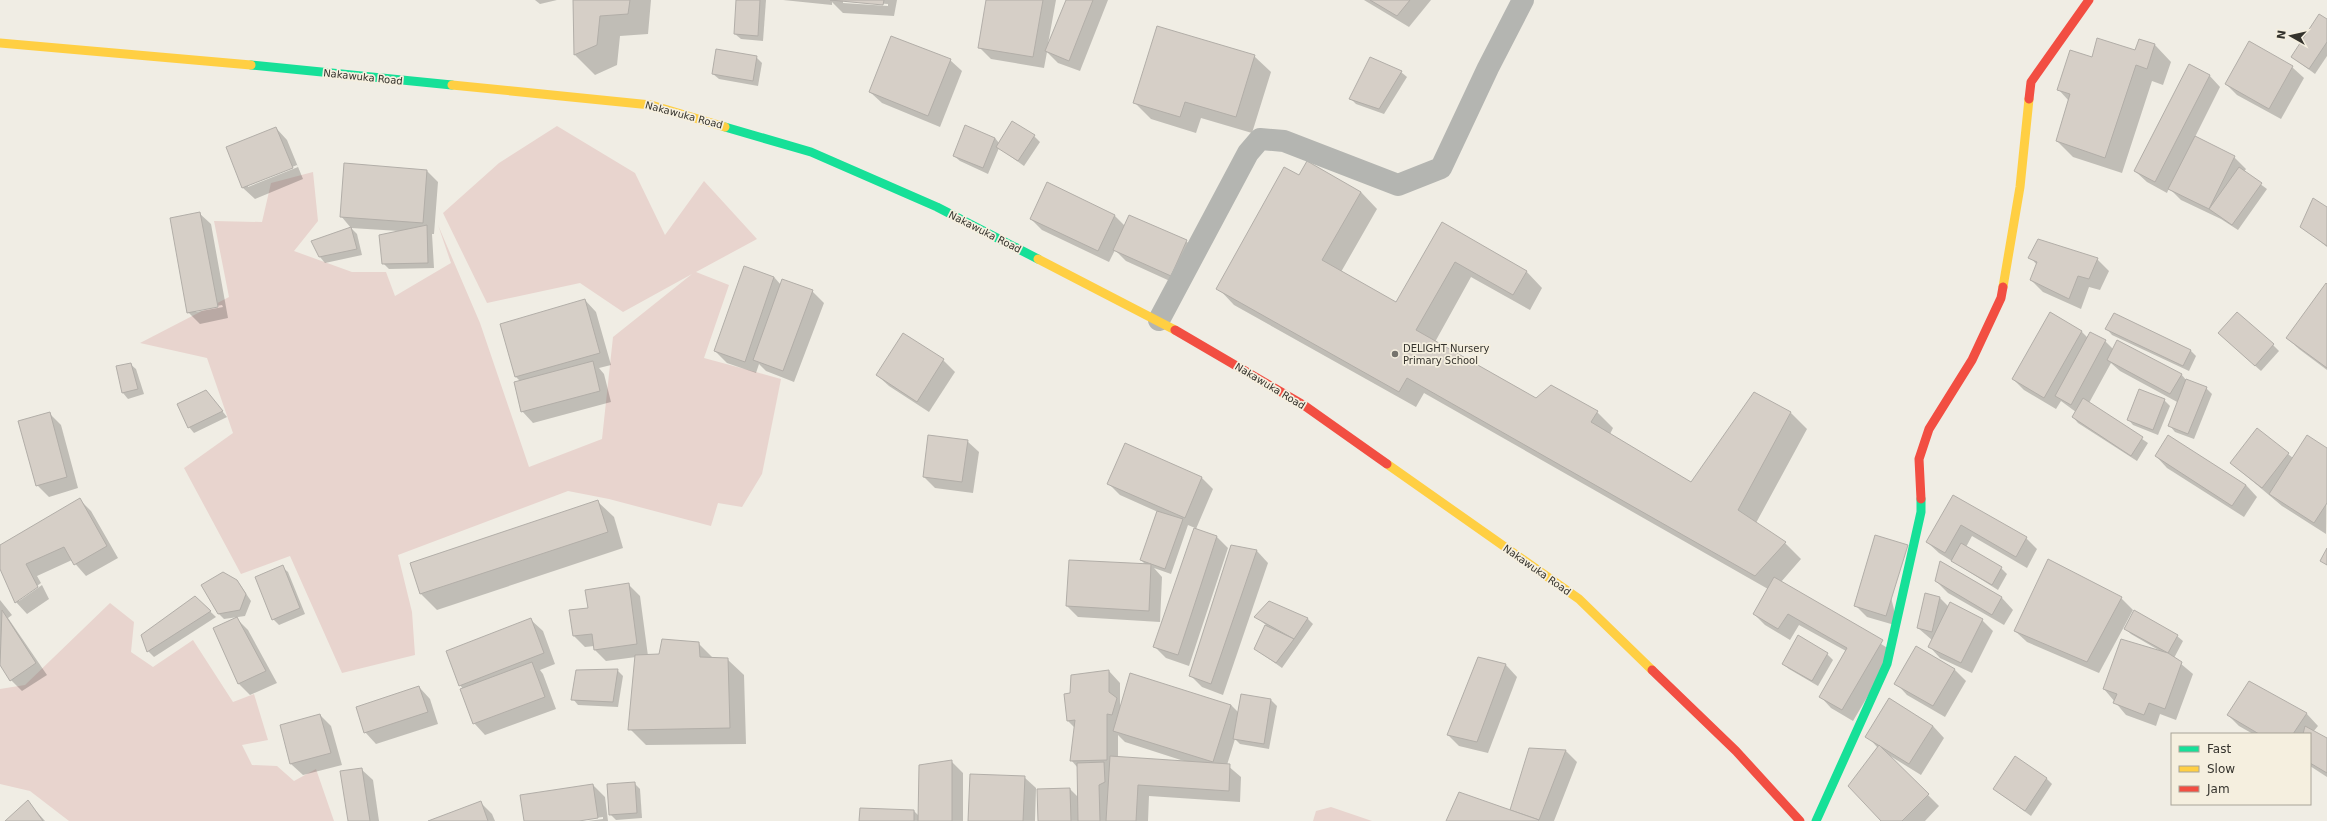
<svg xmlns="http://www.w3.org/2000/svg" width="2327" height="821" viewBox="0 0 2327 821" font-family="'DejaVu Sans',sans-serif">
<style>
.green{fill:#e8d4ce}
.shadow{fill:#0003;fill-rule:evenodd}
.building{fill:#d6cfc7;stroke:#b2aea8}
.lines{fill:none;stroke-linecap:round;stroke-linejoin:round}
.street{stroke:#b4b5b1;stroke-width:22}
.fast{stroke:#16e098;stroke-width:9}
.slow{stroke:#ffcf43;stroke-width:9}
.jam{stroke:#f24e42;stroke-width:9}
.poi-dot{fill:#76746d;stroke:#f5efdf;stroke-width:1.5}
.labels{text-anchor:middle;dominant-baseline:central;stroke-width:3.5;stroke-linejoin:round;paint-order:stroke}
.street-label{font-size:10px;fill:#35332d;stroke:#f5efdf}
.poi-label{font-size:10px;fill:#35332d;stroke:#f5efdf;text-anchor:start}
</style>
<rect width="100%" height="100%" fill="#f0ede4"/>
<g class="green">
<path d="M557,126L635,173L665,235L704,181L757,239L696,272L729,285L704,358L781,379L762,474L742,507L718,503L711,526L609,499L568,491L398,555L412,612L415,655L342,673L290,556L241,574L184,468L233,433L207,358L140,343L229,297L214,221L262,222L271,183L313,172L318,221L294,251L352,272H386L395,296L451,263L438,225L480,323L529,467L602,439L613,337L692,274L623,312L580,283L487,303L443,213L499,163Z"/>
<path d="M110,603L134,622L131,652L153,667L193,640L233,702L254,694L268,740L242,745L252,765L277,766L294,781L316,769L334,821H69L30,791L0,784V689L25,685Z"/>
<path d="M1331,807L1372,821H1313L1316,811Z"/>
</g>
<g class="shadow">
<path d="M535,0H557L540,4Z"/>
<path d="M573,0H651L648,34L620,36L617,65L595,75L575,55Z"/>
<path d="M737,0H766L763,41L741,39L735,34Z"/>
<path d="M783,0H897L894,16L843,13L832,2V5ZM843,1L888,4V6L843,3Z"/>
<path d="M987,0H1056L1048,44L1067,0H1108L1080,71L1058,63L1047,52L1044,68L991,59L979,47Z"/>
<path d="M1364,0H1431L1409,27Z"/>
<path d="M2327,20V56L2315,74L2292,57Z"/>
<path d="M2140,40L2155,45L2171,62L2163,85L2152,81L2122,173L2073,157L2057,141L2069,101L2058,89L2092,58L2136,51Z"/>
<path d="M1254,56L1271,72L1252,133L1201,118L1196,133L1151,119L1135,103Z"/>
<path d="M756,57L762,63L758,86L719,79L713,74Z"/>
<path d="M950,60L962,71L940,127L882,103L870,92Z"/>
<path d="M2292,67L2304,78L2281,119L2237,95L2226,84Z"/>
<path d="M1401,72L1407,77L1384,114L1356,104L1350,98Z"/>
<path d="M2209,75L2220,87L2195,137L2234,157L2246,169L2244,172L2267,189L2238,230L2221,219L2181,200L2169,188L2167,193L2147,182L2135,171Z"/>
<path d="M276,128L287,140L303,179L255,199L243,188L227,148ZM297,165L298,167L248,187V185Z"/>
<path d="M1034,136L1040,142L1024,166L999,148L988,174L960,161L954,156L995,138L999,143Z"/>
<path d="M427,171L438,182L434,234H432L434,268L389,269L383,263L399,231L351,228L341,216Z"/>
<path d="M1300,176L1361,192L1377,209L1341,272L1396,304L1442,223L1526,271L1542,288L1530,310L1471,277L1435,342L1536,400L1597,412L1613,428L1610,434L1692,484L1791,413L1807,429L1756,523L1785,543L1801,559L1781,582L1894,652L1853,721L1831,708L1820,696L1846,651L1799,625L1790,640L1765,625L1754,614L1768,589L1424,393L1416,407L1234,305L1218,288Z"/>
<path d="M2327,208V247L2301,226Z"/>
<path d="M199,213L211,224L228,318L200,324L188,312ZM222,305L223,307L196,312V310Z"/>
<path d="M1115,216L1125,226L1186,241L1198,252L1183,287L1126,261L1115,250L1109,262L1042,230L1031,219Z"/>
<path d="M351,228L357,234L362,255L325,263L320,257Z"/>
<path d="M2030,257L2097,259L2109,271L2100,290L2089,287L2081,309L2043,292L2031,280L2037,265Z"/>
<path d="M774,277L781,285L812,291L824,303L794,382L766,371L759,364L756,373L727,363L715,351Z"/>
<path d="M2327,285V370L2299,349L2287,338Z"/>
<path d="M585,300L596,312L611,365L599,368L604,374L611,402L533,423L522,411L520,381L516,377L501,325Z"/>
<path d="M2050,313L2082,332L2088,338L2105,341L2113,349L2181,374L2187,381L2206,388L2212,394L2194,439L2175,432L2170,426L2179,403L2120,371L2111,363L2089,403L2148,443L2137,461L2078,423L2073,417L2076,412L2061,401L2056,409L2024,390L2013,379Z"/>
<path d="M2107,329L2191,351L2196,356L2189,371L2112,335Z"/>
<path d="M2225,339L2273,345L2279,351L2261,371Z"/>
<path d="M943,360L955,372L929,412L889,386L877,375Z"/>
<path d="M130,364L136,369L144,394L128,399L123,393L117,367Z"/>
<path d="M211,397L227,417L194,433L189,427Z"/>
<path d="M2164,400L2170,406L2158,435L2133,425L2128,419Z"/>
<path d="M49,413L61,425L78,488L49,497L37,485Z"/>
<path d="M967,441L979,452L973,493L935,488L924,477Z"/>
<path d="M2327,449L2326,534L2282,506L2231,463L2288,454L2293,458Z"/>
<path d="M2156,456L2246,485L2257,497L2244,517L2167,468Z"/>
<path d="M1201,477L1213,489L1196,529L1217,537L1228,548L1189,666L1166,658L1154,646L1195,528L1188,525L1171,574L1154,568L1162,577L1160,622L1078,617L1067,606L1146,565L1141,560L1158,512L1120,495L1109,484Z"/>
<path d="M1953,496L2026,538L2037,549L2027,568L1972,536L1966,547L2001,568L2007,574L1998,590L1939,553L1927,542Z"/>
<path d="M80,500L91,511L118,558L86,576L72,560L37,576L41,583L19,599V601L42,585L49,599L27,614L16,602L0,567V546Z"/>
<path d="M597,501L614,517L623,548L437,610L421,594L411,563Z"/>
<path d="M1876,536L1898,626L1867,617L1856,606Z"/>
<path d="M1231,546L1257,551L1268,563L1223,695L1202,687L1190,675Z"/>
<path d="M2049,560L2121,598L2133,610L2099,673L2027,642L2015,631Z"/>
<path d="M1941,563L2002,598L2013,610L2004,625L1948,593L1936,581Z"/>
<path d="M282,567L288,572L305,614L279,625L273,619Z"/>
<path d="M237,580L251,601L245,616L224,619L218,613Z"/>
<path d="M628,584L640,596L648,656L660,655L698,643L714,659H727L744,675L746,744L646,745L630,729L636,657L606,661L595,650L594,646L585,647L574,636L571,611L589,609Z"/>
<path d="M1926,594L1940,598L1949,607L1982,620L1993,631L1972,673L1940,658L1929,646L1932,640L1918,628Z"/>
<path d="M195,597L216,617L154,657L148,651Z"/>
<path d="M0,600L12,615L8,618L47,675L22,691L11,680L0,663Z"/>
<path d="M1269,603L1308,619L1313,624L1282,668L1255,649L1266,625L1256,617Z"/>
<path d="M237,619L248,630L277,683L250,695L239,684L214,628Z"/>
<path d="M531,620L543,631L555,664L540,670L543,674L556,709L485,735L474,723L463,689L460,685Z"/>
<path d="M2125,628L2177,636L2183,641L2174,658L2193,674L2176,720L2160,714L2156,726L2126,715L2104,689L2162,652L2131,634Z"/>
<path d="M1917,648L1955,670L1966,681L1945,717L1907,695L1896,683Z"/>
<path d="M1827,654L1833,660L1818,686L1789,669L1783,664Z"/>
<path d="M1479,658L1506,665L1517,677L1488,753L1459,746L1448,735Z"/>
<path d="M617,670L623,676L618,707L578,705L573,699Z"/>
<path d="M1109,671L1120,683V708L1231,705L1239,713L1242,696L1271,700L1277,706L1269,749L1240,744L1235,739L1227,765L1241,777L1240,802L1149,796L1148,821H1039L1070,789L1079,798L1078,768L1071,760L1075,728L1068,721L1071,694ZM1118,735L1125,742L1187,762L1118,758Z"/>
<path d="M2249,683L2307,714L2318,726L2313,732L2327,739V777L2310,766V734H2253L2239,726L2228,715Z"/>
<path d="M419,687L430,699L438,724L376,744L365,732Z"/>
<path d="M320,715L331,726L342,765L303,775L291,764Z"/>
<path d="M1933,726L1944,738L1921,775L1887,754L1939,806L1925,821H1882L1878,748L1867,736Z"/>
<path d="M1530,749L1566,751L1577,762L1554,821H1447L1514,813Z"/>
<path d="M951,761L963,773V821H860L914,811L919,816Z"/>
<path d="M361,769L373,780L379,821H349Z"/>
<path d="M1024,777L1036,788L1035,821H969Z"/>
<path d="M2046,778L2052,784L2031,816L1994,789Z"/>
<path d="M635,784L640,789L642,818L616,820L610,814Z"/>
<path d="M593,785L605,797L608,821H587L603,819V817L572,821H525Z"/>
<path d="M28,802L45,821H7Z"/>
<path d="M480,802L492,814L495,821H431Z"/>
</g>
<g class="building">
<path d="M573,0H630L628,14L600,16L597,45L574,55Z"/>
<path d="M736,0H760L758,36L734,34Z"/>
<path d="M830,0H884L883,5Z"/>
<path d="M986,0H1043L1033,57L978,48Z"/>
<path d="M1066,0H1093L1069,61L1045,51Z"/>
<path d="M1370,0H1410L1397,16Z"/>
<path d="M2319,14L2327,19V42L2309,69L2291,57Z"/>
<path d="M1157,26L1255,55L1236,117L1185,102L1180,117L1133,103Z"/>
<path d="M891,36L951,59L928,116L869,92Z"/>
<path d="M2097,38L2135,50L2139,39L2155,44L2147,69L2136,65L2105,158L2056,141L2070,94L2057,90L2070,50L2092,57Z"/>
<path d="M2249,41L2293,66L2269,109L2225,84Z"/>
<path d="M716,49L757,56L753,81L712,74Z"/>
<path d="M1370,57L1402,71L1379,109L1349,99Z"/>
<path d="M2189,64L2210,75L2155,182L2134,171Z"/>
<path d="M1012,121L1035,135L1018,161L996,147Z"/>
<path d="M965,125L995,138L983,168L953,156Z"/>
<path d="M276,127L293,168L242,188L226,147Z"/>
<path d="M2195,136L2235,156L2209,209L2168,189Z"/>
<path d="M1307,161L1361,192L1322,260L1396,302L1442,222L1527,271L1513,295L1455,262L1416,330L1536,398L1551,385L1598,411L1591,422L1691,482L1754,392L1791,412L1738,510L1786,542L1755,576L1407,378L1399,392L1216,289L1284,167L1299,175Z"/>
<path d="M344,163L427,170L423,223L340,217Z"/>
<path d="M2239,167L2262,183L2232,225L2209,209Z"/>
<path d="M1047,182L1115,215L1098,251L1030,219Z"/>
<path d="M2313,198L2327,207V246L2300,227Z"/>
<path d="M200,212L218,307L187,313L170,218Z"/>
<path d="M1129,215L1187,240L1171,276L1113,250Z"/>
<path d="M427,225L428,263L382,264L379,235Z"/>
<path d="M351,227L357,249L319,257L311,241Z"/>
<path d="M2038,239L2098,258L2089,279L2078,276L2069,299L2030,280L2037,262L2028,258Z"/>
<path d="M744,266L774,277L745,362L714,351Z"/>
<path d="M782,279L813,290L783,371L753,360Z"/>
<path d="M2326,283L2327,284V368L2286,338Z"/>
<path d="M585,299L600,353L515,377L500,324Z"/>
<path d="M2050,312L2082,331L2044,398L2012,379Z"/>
<path d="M2237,312L2274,344L2255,366L2218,333Z"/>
<path d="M2114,313L2191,350L2183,366L2105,329Z"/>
<path d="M2090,332L2106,340L2071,405L2055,396Z"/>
<path d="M903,333L944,359L917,402L876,375Z"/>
<path d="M2117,340L2182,374L2170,394L2107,360Z"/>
<path d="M593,361L600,391L521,412L514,382Z"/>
<path d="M131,363L138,389L122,393L116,366Z"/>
<path d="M2186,379L2207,387L2188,434L2168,426Z"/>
<path d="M2139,389L2165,399L2153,430L2127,420Z"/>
<path d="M206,390L223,411L188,428L177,404Z"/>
<path d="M2083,398L2143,437L2131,456L2072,417Z"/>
<path d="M50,412L67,477L36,486L18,421Z"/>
<path d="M2257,428L2289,453L2262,488L2230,463Z"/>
<path d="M928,435L968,440L962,482L923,477Z"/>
<path d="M2168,435L2246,485L2232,506L2155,456Z"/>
<path d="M2307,435L2327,448V503L2314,523L2269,494Z"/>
<path d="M1125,443L1202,477L1185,518L1107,484Z"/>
<path d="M1953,495L2027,537L2016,557L1961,525L1945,553L1926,542Z"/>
<path d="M80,498L107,546L74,565L64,547L26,564L38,587L15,603L0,569V545Z"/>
<path d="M598,500L608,532L420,594L410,563Z"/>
<path d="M1157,511L1183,519L1165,569L1140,560Z"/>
<path d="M1194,528L1217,536L1178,655L1153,647Z"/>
<path d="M1875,535L1908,545L1886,616L1854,606Z"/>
<path d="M1961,543L2002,567L1992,585L1951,561Z"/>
<path d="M1231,545L1257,550L1211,684L1189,676Z"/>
<path d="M2327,548V565L2320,561Z"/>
<path d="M2048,559L2122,597L2087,662L2014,631Z"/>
<path d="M1069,560L1151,564L1149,611L1066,606Z"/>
<path d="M1940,561L2002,597L1992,615L1935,581Z"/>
<path d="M283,565L300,608L272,620L255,577Z"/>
<path d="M223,572L237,580L246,594L240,610L218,614L201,585Z"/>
<path d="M1774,577L1883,640L1842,710L1819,697L1847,648L1788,614L1778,629L1753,614Z"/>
<path d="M629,583L637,644L594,650L592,634L573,636L569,610L588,608L585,590Z"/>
<path d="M1925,593L1940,597L1932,632L1917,628Z"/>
<path d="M195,596L211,611L147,652L141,635Z"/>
<path d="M1269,601L1308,618L1294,639L1254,617Z"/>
<path d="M1950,602L1983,619L1961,663L1928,647Z"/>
<path d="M2,610L36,663L10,681L0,665Z"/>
<path d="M2134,610L2178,635L2168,653L2124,629Z"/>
<path d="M237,617L266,671L238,684L213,628Z"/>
<path d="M531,618L544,653L459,686L446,651Z"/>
<path d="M1265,625L1294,639L1276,663L1254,649Z"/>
<path d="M1798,635L1828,653L1812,681L1782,664Z"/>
<path d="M662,639L699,642L700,657L728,658L730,728L628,730L635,655L659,654Z"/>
<path d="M2121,639L2168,653L2182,662L2165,709L2149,703L2144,715L2113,703L2117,694L2103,689Z"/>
<path d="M1916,646L1955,669L1933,706L1894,684Z"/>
<path d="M1478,657L1506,664L1477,742L1447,735Z"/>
<path d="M532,662L545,697L473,724L460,689Z"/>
<path d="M618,669L613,702L571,700L576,670Z"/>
<path d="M1109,670V692L1117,698L1112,715L1107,714V760L1070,761L1075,720L1067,721L1064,694L1070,693L1071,675Z"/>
<path d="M1130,673L1231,705L1213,762L1113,731Z"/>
<path d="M2249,681L2307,713L2293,734H2259L2227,715Z"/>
<path d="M419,686L428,712L364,733L356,707Z"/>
<path d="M1241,694L1271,699L1264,744L1233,739Z"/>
<path d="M1889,698L1933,726L1909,764L1865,737Z"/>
<path d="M320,714L331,753L290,764L280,725Z"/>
<path d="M2305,726L2327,738V773L2310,763V734H2303Z"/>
<path d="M1879,745L1929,794L1902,821H1881L1848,786Z"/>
<path d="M1529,748L1566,750L1539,820L1510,810Z"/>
<path d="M1110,756L1230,764L1229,791L1138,785L1136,821H1106Z"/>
<path d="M2015,756L2047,778L2025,811L1993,789Z"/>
<path d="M952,760V821H918L919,765Z"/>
<path d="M1104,762L1105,782L1099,785L1100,821H1078L1077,763Z"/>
<path d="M362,768L370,821H348L340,771Z"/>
<path d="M970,774L1025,776L1023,821H968Z"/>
<path d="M635,782L637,813L609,815L607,784Z"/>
<path d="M593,784L598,818L579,821H524L520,795Z"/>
<path d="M1070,788L1071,821H1038L1037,789Z"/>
<path d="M1459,792L1539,820L1538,821H1446Z"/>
<path d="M28,800L43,821H5Z"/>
<path d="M481,801L488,821H428Z"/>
<path d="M860,808L914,810V821H859Z"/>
</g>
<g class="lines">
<path class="street" d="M1159,320L1248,153L1260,139L1284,141L1398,185L1441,168L1488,68L1523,0"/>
<g class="fast">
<path d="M251,65L452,85"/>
<path d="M725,127L811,152L937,207L1038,259"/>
<path d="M1816,821L1887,664L1921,512V499"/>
</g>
<g class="slow">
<path d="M0,43L251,65"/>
<path d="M452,85L651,105L725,127"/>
<path d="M1038,259L1175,330"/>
<path d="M2003,287L2020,187L2029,99"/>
<path d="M1387,464L1579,599L1652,670"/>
</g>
<g class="jam">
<path d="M2029,99L2031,82L2089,0"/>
<path d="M1175,330L1305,406L1387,464"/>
<path d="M1921,499L1919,459L1929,429L1972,360L2001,298L2003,287"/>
<path d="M1652,670L1736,751L1800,821"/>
</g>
</g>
<circle class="poi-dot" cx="1395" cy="354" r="4"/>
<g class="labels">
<g class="street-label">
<text transform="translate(363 77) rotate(6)">Nakawuka Road</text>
<text transform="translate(684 115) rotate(15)">Nakawuka Road</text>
<text transform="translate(985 232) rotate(27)">Nakawuka Road</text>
<text transform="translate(1270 386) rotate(31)">Nakawuka Road</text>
<text transform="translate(1537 570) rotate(35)">Nakawuka Road</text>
</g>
<g class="poi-label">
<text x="1403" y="348">DELIGHT Nursery<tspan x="1403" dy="12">Primary School</tspan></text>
</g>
</g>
<rect x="2171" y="733" width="140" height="72" fill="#f5efdf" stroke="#a8a498"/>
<rect x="2179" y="746" width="20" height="6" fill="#16e098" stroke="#a8a498"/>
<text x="2207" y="753" font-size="12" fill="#35332d">Fast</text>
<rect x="2179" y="766" width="20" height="6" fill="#ffcf43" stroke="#a8a498"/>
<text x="2207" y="773" font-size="12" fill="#35332d">Slow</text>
<rect x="2179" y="786" width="20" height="6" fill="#f24e42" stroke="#a8a498"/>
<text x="2207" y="793" font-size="12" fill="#35332d">Jam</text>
<g transform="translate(2291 36) rotate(278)" stroke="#f5efdf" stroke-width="3" paint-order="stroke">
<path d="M0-3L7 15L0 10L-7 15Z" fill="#35332d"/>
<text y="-6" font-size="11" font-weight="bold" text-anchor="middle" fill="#35332d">N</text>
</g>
</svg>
